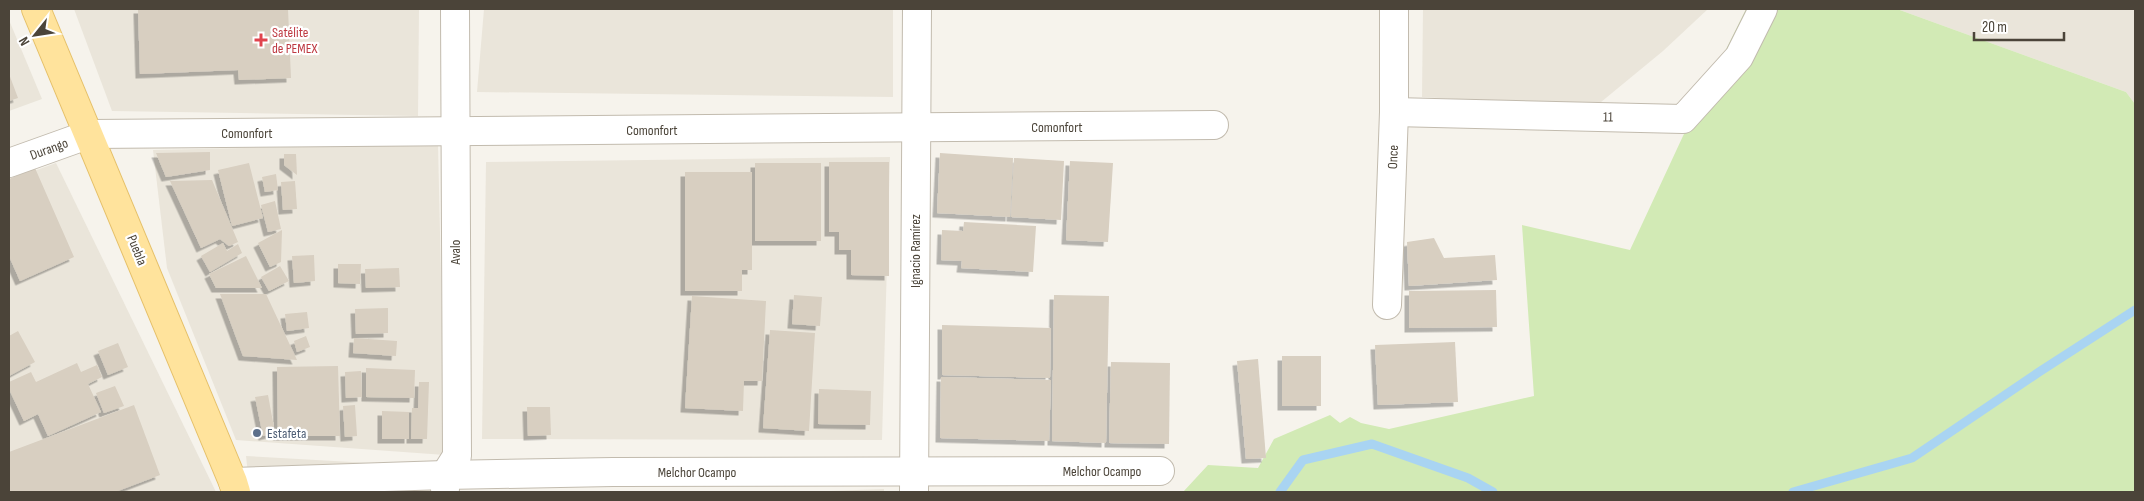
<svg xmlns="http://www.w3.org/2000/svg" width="2144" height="501" viewBox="0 0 2144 501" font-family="'Sofia Sans Condensed',sans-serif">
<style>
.residential{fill:#eae5da}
.green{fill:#d2eab5}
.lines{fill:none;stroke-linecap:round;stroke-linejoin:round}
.stream{stroke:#a9d4f2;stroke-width:9}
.building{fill:#d8cfc1;filter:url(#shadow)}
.minor-casing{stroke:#c2bbae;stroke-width:30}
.major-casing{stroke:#e6c16a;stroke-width:30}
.minor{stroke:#fff;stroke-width:28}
.major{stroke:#ffe39c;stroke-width:28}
.health-dot{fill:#e0444e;stroke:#fff;stroke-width:2}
.service-dot{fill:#5c6f8a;stroke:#fff;stroke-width:2}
.labels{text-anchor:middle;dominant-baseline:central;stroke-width:4.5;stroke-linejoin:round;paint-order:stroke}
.health-label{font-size:14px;fill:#be3a42;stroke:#fff;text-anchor:start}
.street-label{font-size:14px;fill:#4b4439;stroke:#fff}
.service-label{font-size:14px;fill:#4e5e75;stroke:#fff;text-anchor:start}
</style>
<defs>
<filter id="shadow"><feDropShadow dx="-4.5" dy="4.5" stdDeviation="0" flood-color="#0004"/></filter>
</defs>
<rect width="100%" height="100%" fill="#f6f3ec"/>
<g class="residential">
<path d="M74,9H419L418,116L112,111Z"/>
<path d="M484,9H893V97L477,92Z"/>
<path d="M1423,9H1708L1663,51L1595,107L1422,97Z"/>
<path d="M1897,9H2135V104L2126,92Z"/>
<path d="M9,20L42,99L9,111Z"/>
<path d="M438,144L445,455L236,440L167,268L153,150Z"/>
<path d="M890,157L882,440L482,439L486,162Z"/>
<path d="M56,163L216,492H9V180Z"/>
<path d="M246,456L440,467L437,492H250Z"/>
<path d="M884,489V492H801Z"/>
</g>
<path class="green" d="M1746,9H1897L2126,92L2135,104V492H1183L1208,465L1258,468L1274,439L1330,415L1340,423L1350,417L1361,423L1389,429L1534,396L1522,225L1630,250L1683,136Z"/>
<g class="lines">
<g class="stream">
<path d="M1280,492L1303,460L1372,444L1468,478L1493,492"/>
<path d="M1793,492L1912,458L2039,372L2135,310"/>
</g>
</g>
<g class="building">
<path d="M138,9H288L291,78L239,80L238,70L140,74Z"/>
<path d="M9,74L18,98L9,101Z"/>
<path d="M210,152V170L166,177L156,153Z"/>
<path d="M940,153L1013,158L1010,217L937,213Z"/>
<path d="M284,154H296L297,175L284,165Z"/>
<path d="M1014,158L1064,161L1061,220L1011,217Z"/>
<path d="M1070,161L1113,163L1108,242L1066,240Z"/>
<path d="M829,162H889V276L851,275V250H839V232H829Z"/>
<path d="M249,163L263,218L232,226L218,170Z"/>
<rect x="755" y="163" width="66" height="78"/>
<path d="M35,168L74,257L20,281L9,256V179Z"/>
<path d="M685,172H752V270H742V291H685Z"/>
<path d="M276,174L278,190L265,192L262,177Z"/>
<path d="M212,180L238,242L229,246L220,239L201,248L170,181Z"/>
<path d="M295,181L297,209L283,210L281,182Z"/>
<path d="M275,201L281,229L268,232L261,205Z"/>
<path d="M964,222L1036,226L1033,272L961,268L962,261L941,260L942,230L963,231Z"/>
<path d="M282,230L281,262L270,267L258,243Z"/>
<path d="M1434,238L1444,258L1495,255L1497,280L1409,286L1407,242Z"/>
<path d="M223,243L227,251L238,244L242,253L210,272L201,256Z"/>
<path d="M314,255L315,281L294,283L292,256Z"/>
<path d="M246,256L262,288H216L209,274Z"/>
<path d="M338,264H361L360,284L338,283Z"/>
<path d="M280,266L289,281L269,291L261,277Z"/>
<path d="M399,268L400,287L366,288L365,269Z"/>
<path d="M1496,290L1497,327L1409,328V291Z"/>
<path d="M220,294H266L297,360L243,356Z"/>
<path d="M794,295L822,297L820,326L792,324Z"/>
<path d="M1054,295L1109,296L1106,443L1052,441Z"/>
<path d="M692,296L766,301L762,381H744L743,411L685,408Z"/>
<path d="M388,308V333L356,334L355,309Z"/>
<path d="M307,312L309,328L287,331L285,314Z"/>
<path d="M942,325L1051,328L1050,378L942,375Z"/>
<path d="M770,330L815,333L809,431L763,428Z"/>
<path d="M18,331L35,362L9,376V336Z"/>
<path d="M306,336L310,347L297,352L294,341Z"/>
<path d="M354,338L397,341L396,356L353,353Z"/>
<path d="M1455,342L1458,402L1378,405L1375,345Z"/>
<path d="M118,343L128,367L108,375L98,351Z"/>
<rect x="1282" y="356" width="39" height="50"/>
<path d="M1258,359L1266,458L1246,459L1237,361Z"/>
<path d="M1111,362L1170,363L1169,444L1109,443Z"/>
<path d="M77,363L81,372L97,365L102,377L88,384L101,412L48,436L38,414L24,421L9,389V382L31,372L36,382Z"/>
<path d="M338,366L340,436H278L277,367Z"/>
<path d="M366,368L415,370L414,398L366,397Z"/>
<path d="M361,371L362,397L346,398L345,372Z"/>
<path d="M941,377L1051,380L1049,441L940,438Z"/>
<path d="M419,382H429L427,439H411L412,408H418Z"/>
<path d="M115,386L124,406L104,413L96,393Z"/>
<path d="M819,389L871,391L870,425L818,424Z"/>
<path d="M268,395L275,433L263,436L255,397Z"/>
<path d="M134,405L160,475L115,492H9V452Z"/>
<path d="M355,405L357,436L345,437L343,406Z"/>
<path d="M527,407H550L551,435L528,436Z"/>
<path d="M382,411L409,412V439H382Z"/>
</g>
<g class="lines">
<defs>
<g id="minor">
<path d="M1394,112L1683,119L1739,57L1763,9"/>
<path d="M9,163L90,134L1214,125"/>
<path d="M1387,305L1394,112V9"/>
<path d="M233,482L445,475L613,472L1160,471"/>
<path d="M445,489V475L457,456L455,9"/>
<path d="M914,492L917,9"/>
</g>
<path id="major" d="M36,9L233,482L236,492"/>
</defs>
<use href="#minor" class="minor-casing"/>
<use href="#major" class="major-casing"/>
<use href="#minor" class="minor"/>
<use href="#major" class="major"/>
</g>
<path class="health-dot" d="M258.5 32.5h5v5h5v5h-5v5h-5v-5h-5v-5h5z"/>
<circle class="service-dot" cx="257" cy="433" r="5"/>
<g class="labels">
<g class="health-label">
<text x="272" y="32">Satélite<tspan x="272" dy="16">de PEMEX</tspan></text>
</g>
<g class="street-label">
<text transform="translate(1608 117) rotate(1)">11</text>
<text x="1057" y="127">Comonfort</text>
<text x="652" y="130">Comonfort</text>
<text x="247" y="133">Comonfort</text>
<text transform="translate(49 149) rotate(-20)">Durango</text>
<text transform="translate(1393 157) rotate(-88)">Once</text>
<text transform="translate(137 250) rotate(68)">Puebla</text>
<text transform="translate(915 251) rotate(-90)">Ignacio Ramírez</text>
<text transform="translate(455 252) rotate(-90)">Avalo</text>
<text x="1102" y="471">Melchor Ocampo</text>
<text x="697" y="472">Melchor Ocampo</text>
</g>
<g class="service-label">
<text x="267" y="433">Estafeta</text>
</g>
</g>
<rect width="2144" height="501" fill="none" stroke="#4b4439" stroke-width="20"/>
<g transform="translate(35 35) rotate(240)" stroke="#ffffff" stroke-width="4" paint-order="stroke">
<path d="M0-4L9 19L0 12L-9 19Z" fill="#4b4439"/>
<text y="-8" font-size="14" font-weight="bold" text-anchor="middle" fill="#4b4439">N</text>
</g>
<path d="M1974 32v8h90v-8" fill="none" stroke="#4b4439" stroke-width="2.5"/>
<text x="1982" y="32" font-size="15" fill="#4b4439" stroke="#ffffff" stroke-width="4" paint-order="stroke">20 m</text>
</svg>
